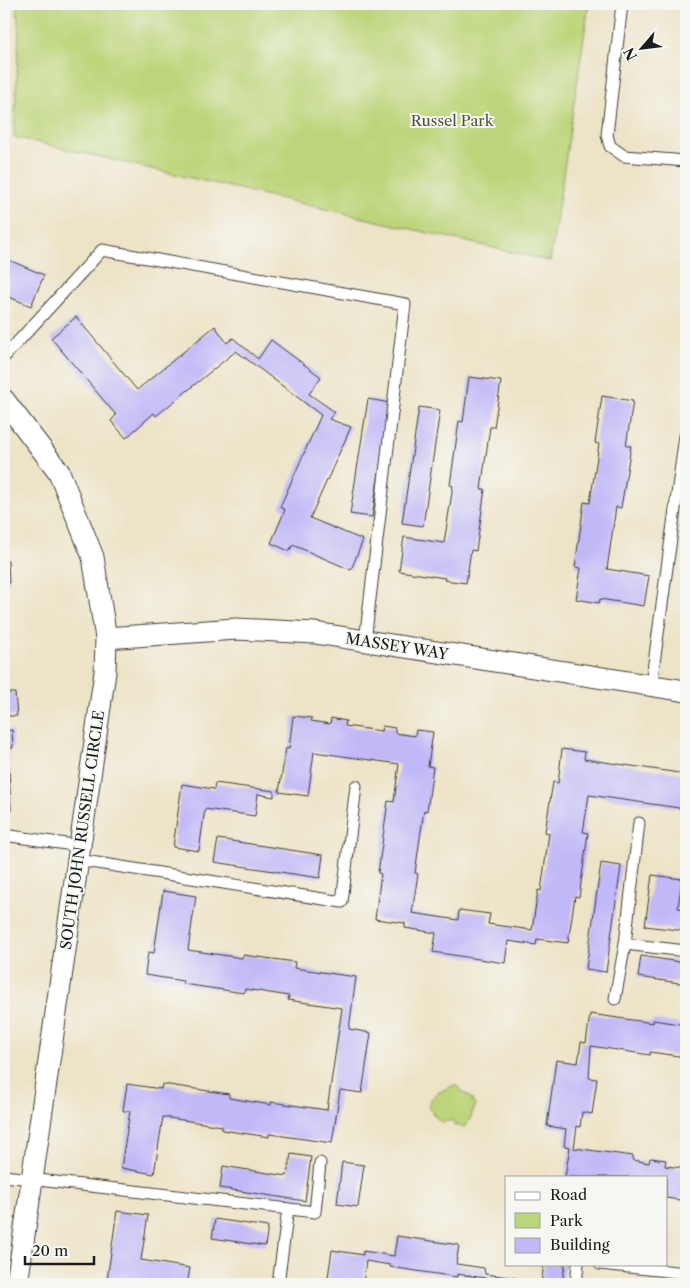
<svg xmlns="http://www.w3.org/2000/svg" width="690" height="1288" viewBox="0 0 690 1288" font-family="'Libre Caslon Text',serif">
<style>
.green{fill:#bdd57a;stroke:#6c784b}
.building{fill:#c1b8f7}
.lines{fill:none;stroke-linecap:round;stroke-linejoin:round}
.service-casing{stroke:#3b3a36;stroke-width:13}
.minor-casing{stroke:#3b3a36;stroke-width:23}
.service{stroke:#fff;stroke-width:11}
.minor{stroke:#fff;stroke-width:21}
.labels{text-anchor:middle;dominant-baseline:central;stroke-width:4;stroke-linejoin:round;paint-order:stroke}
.park-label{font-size:15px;fill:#4c5438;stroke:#f6f6f2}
.street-label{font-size:15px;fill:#1c1c1c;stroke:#f6f6f2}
</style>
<rect width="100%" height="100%" fill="#f6f6f2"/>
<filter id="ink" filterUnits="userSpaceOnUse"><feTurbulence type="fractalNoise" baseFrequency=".02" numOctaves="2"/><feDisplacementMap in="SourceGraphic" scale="10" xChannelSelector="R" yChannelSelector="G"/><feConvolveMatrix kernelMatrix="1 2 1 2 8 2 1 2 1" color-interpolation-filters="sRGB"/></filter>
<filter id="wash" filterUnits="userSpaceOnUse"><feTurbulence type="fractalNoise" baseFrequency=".0096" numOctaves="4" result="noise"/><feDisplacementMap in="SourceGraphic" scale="20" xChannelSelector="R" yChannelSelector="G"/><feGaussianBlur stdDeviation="1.12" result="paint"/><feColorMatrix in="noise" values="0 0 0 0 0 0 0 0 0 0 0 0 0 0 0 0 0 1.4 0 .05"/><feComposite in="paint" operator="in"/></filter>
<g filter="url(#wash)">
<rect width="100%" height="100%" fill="#ede3c6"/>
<g class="green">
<path d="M16,4H589L550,261L14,137L19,31Z"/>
<path d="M455,1085L471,1098L475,1106C473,1113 469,1123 464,1127L454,1125L453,1121L450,1120C448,1121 445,1122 442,1122C438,1121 428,1109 429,1103C432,1094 447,1088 455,1085Z"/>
</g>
<g id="blocks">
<g class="building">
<path d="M4,258L44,275L31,306L4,295Z"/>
<path d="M76,317L137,390L215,326L227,343L233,338L258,359L271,340L321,377L309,394L335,412L329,419L351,427L310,518L363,540L351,570L293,545L289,551L271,543L285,510L280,507L321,415L236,351L156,416L154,413L126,438L111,421L116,415L51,338Z"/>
<path d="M469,377L501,381L494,427H490L481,489H485L476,551L471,550L466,583L444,580L445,578L399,571L404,537L444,543L453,486L450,485L459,421L463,422Z"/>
<path d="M602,396L633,401L626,446H631L621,508L616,507L607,569L649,576L644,606L600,599L599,603L576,599L581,568L575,567L584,502L590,503L599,444L595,443Z"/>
<path d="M368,399L390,403L372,517L350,514Z"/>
<path d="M419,407L440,410L423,526L402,523Z"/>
<path d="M8,561L9,584H4V562Z"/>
<path d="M4,693H15L17,716H6V731L12,730L13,748L8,749L11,811L4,812Z"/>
<path d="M293,716L312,718L311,721L330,724L331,718L346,721L345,726L381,731L382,726L395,728V733L415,736L416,730L433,732L428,766L433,767L427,811L424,810L415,873L418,874L412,913L458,920L459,910L490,914L488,924L532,930L538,890L541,891L549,833L545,832L553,782L558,783L562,749L585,752L584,759L686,774V809L589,795L583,832L588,833L579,897L575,896L568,943L537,939L536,945L508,941L505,963L433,952L436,933L405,928V923L375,919L381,874L378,873L388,801L394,802L399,764L314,752L308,796L279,792L286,748L289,749Z"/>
<path d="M215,783L274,791V797L258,794L255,816L205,809L199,851L173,847L182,784L214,789Z"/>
<path d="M218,839L323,855L320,878L214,862Z"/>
<path d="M601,863L621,866L606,972L586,969Z"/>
<path d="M652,875L682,879L678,908L686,909V931L645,926Z"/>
<path d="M163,891L196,896L188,950L242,958L243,955L295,962L294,968L356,977L349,1029L371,1033L362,1093L340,1090L332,1143L269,1134V1137L222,1130V1126L163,1117L154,1174L121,1168L130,1111H123L127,1084L161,1089L162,1084L229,1094V1098L271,1105V1102L327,1110L342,1008L288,1000L289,996L245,989L244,993L183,984V981L145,975L148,952L154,953Z"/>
<path d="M641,956L686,963V984L638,977Z"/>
<path d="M590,1014L653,1023V1020L686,1025V1057L650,1052V1055L591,1046L589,1078L597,1079L592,1114L582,1112L580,1127L577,1126L574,1148L633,1156V1160L649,1163L650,1158L666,1160L665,1166L683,1168L684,1164H686V1197L681,1196L680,1200L666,1198V1177H565L570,1147L564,1146L566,1129L547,1126L556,1060L578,1063L581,1042L586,1043Z"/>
<path d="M291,1154L311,1157L305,1201L220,1188L223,1166L287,1176Z"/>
<path d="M342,1162L364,1165L358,1207L337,1204Z"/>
<path d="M117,1211L148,1215L141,1260L190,1268L187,1284H131L107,1280Z"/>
<path d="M215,1219L268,1227L265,1246L212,1238Z"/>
<path d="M397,1236L459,1245L456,1264L484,1268L485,1274L517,1278L516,1284H484L485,1278L457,1274V1277L390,1267V1265L366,1261L363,1284H327L332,1250L363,1255V1251L394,1256Z"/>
<path d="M544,1264H565L562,1284H541Z"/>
</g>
</g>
</g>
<g filter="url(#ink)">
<use href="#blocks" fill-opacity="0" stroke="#3b3a36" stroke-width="1"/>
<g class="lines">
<defs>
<g id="service">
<path d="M622,4L607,135L610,146L624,156L686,161"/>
<path d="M4,357L102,250L405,304L365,641"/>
<path d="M651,685L685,436"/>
<path d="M639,823L625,944L686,951"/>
<path d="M4,835L80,846"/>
<path d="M78,860L342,902L356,786"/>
<path d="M615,999L625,944"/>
<path d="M4,1176L315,1212L320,1163"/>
<path d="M600,1264L686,1273"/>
<path d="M278,1284L288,1209"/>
<path d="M576,1284L578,1264"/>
</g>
<g id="minor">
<path d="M4,400L59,472L93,557L106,638L105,672L17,1284"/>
<path d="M106,638L236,629L315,633L686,691"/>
</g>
</defs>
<use href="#service" class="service-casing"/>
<use href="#minor" class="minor-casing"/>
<use href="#service" class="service"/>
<use href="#minor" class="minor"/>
</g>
</g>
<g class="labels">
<g class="park-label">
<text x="452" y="120">Russel Park</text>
</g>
<g class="street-label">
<text transform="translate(397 646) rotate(9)">MASSEY WAY</text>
<text transform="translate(82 830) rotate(-82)">SOUTH JOHN RUSSELL CIRCLE</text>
</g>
</g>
<rect width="690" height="1288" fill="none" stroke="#f6f6f2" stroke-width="20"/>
<rect x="505" y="1176" width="162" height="90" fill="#f6f6f2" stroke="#9f9f9c"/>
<rect x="515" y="1192" width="25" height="8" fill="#ffffff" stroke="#9f9f9c"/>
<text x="550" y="1200" font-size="15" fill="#1c1c1c">Road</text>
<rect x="515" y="1213" width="25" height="15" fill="#bdd57a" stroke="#9f9f9c"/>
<text x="550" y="1226" font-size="15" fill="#1c1c1c">Park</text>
<rect x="515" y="1238" width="25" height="15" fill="#c1b8f7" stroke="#9f9f9c"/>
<text x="550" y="1250" font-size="15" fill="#1c1c1c">Building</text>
<g transform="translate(642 48) rotate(242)" stroke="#f6f6f2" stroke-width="4" paint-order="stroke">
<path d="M0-4L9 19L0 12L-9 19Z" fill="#1c1c1c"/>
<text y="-8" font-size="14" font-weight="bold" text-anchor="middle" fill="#1c1c1c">N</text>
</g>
<path d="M25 1256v8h69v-8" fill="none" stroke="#1c1c1c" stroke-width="2.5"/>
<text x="32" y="1256" font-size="15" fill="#1c1c1c" stroke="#f6f6f2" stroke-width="4" paint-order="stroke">20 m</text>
</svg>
